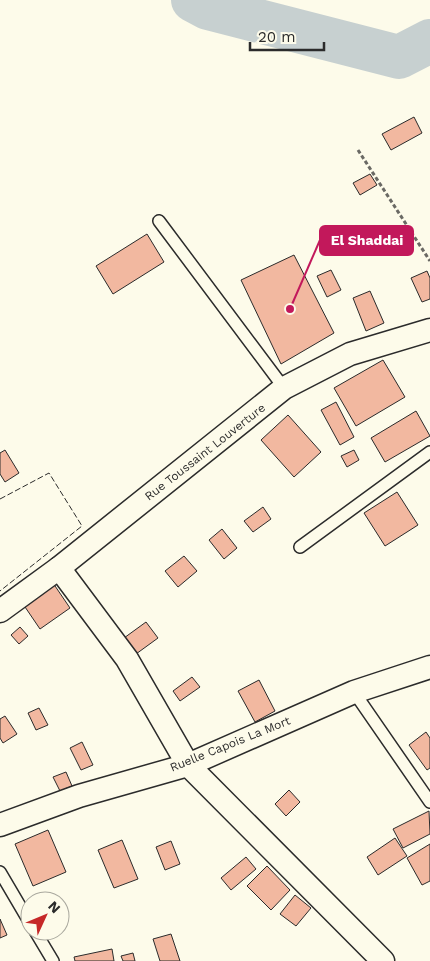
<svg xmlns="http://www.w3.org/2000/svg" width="430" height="961" viewBox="0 0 430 961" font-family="'Work Sans',sans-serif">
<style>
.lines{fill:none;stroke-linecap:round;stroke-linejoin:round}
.river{stroke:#c7d0d0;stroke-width:44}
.building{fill:#f2b8a0;stroke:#2b2b2b}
.lane-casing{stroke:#2b2b2b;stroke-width:14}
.street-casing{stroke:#2b2b2b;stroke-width:25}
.path{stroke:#6a6964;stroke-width:3;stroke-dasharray:4 2.5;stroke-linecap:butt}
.lane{stroke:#fdfbea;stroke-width:11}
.street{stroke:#fdfbea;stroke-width:22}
.fence{stroke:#2b2b2b;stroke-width:1;stroke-dasharray:6 2.5;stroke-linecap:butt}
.labels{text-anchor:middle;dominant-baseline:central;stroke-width:4;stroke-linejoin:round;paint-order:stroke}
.street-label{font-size:12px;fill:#2b2b2b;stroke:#fdfbea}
.leader{fill:none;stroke:#c2185b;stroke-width:2}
.callout-dot{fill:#c2185b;stroke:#fdfbea;stroke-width:2}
.callout{fill:#c2185b;stroke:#c2185b;stroke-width:2}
.callout-label{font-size:14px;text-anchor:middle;font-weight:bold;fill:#fff}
</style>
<rect width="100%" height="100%" fill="#fdfbea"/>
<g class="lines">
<path class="river" d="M193,0L208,8L399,57L430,41"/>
</g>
<g class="building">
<path d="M414,117L422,133L391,150L382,134Z"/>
<path d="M370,174L377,185L360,195L353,183Z"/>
<path d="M147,234L164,262L113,294L96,266Z"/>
<path d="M294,255L334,333L281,364L241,280Z"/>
<path d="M331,270L341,290L327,297L317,276Z"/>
<path d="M427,271L430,278V299L422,302L411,278Z"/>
<path d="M370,291L384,323L366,331L353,298Z"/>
<path d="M383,360L405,397L356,426L334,388Z"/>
<path d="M336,402L354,437L340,445L321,410Z"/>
<path d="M416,411L430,436L385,462L371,438Z"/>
<path d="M288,415L321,452L294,477L261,440Z"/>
<path d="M5,450L19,473L5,482L0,474V453Z"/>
<path d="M354,450L359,460L347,467L341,456Z"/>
<path d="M397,492L418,525L385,546L364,513Z"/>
<path d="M263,507L271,519L253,532L244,521Z"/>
<path d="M222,529L237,548L224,559L209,540Z"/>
<path d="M184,556L197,571L178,587L165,571Z"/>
<path d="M53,583L70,608L40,629L23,604Z"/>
<path d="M146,622L158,638L136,654L124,638Z"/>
<path d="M20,627L28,636L19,644L11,635Z"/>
<path d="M192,677L200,687L180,701L173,691Z"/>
<path d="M259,680L275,711L255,722L238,691Z"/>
<path d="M39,708L48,725L36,730L28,713Z"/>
<path d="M5,716L17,734L3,743L0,738V719Z"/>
<path d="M426,732L430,738V768L427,770L409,745Z"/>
<path d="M82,742L93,765L81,770L70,748Z"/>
<path d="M66,772L72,786L60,791L53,777Z"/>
<path d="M289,790L300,802L286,816L275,804Z"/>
<path d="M429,811L430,834L403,848L393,829Z"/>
<path d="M48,830L66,872L33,886L15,844Z"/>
<path d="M395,838L407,856L378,875L367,857Z"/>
<path d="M122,840L138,879L114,888L98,850Z"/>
<path d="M171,841L180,864L165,870L156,847Z"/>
<path d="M430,844V881L422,885L407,858Z"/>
<path d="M246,857L256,869L231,890L221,878Z"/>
<path d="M267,866L290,890L271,910L247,886Z"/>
<path d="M295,895L311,908L296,926L280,914Z"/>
<path d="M0,919L7,935L0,938Z"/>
<path d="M171,934L180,961H160L153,939Z"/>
<path d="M112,949L114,961H75L74,957Z"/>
<path d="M133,953L135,961H123L121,956Z"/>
</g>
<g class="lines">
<defs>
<g id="lane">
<path d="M159,221L284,388"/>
<path d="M300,547L430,452"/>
<path d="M354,692L430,802"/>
<path d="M0,872L30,923"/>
<path d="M35,931L53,961"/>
</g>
<g id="street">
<path d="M59,568L127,659L188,765L383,961"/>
<path d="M0,611L59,568L284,388L350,354L430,330"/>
<path d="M0,825L79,796L188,765L354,692L430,667"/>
</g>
</defs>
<use href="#lane" class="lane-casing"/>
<use href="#street" class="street-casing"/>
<path class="path" d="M358,150L430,261"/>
<use href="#lane" class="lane"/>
<use href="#street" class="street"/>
<path class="fence" d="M0,499L49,473L82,526L0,591"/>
</g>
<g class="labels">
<g class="street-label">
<text transform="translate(205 452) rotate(-38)">Rue Toussaint Louverture</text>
<text transform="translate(230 744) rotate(-22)">Ruelle Capois La Mort</text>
</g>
</g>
<path class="leader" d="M290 309L320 240"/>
<circle class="callout-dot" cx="290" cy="309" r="5"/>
<rect class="callout" x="320" y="226" width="93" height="29" rx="5"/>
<g class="callout-label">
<text x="367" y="245">El Shaddai</text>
</g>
<g transform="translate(45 916) rotate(46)"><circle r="24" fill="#fdfbea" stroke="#a9a89e"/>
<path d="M0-4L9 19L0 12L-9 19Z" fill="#c62828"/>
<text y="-8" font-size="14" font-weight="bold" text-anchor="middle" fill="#2b2b2b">N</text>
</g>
<path d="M250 42v8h74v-8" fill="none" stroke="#2b2b2b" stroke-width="2.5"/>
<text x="258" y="42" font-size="15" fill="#2b2b2b" stroke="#fdfbea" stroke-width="4" paint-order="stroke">20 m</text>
</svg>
